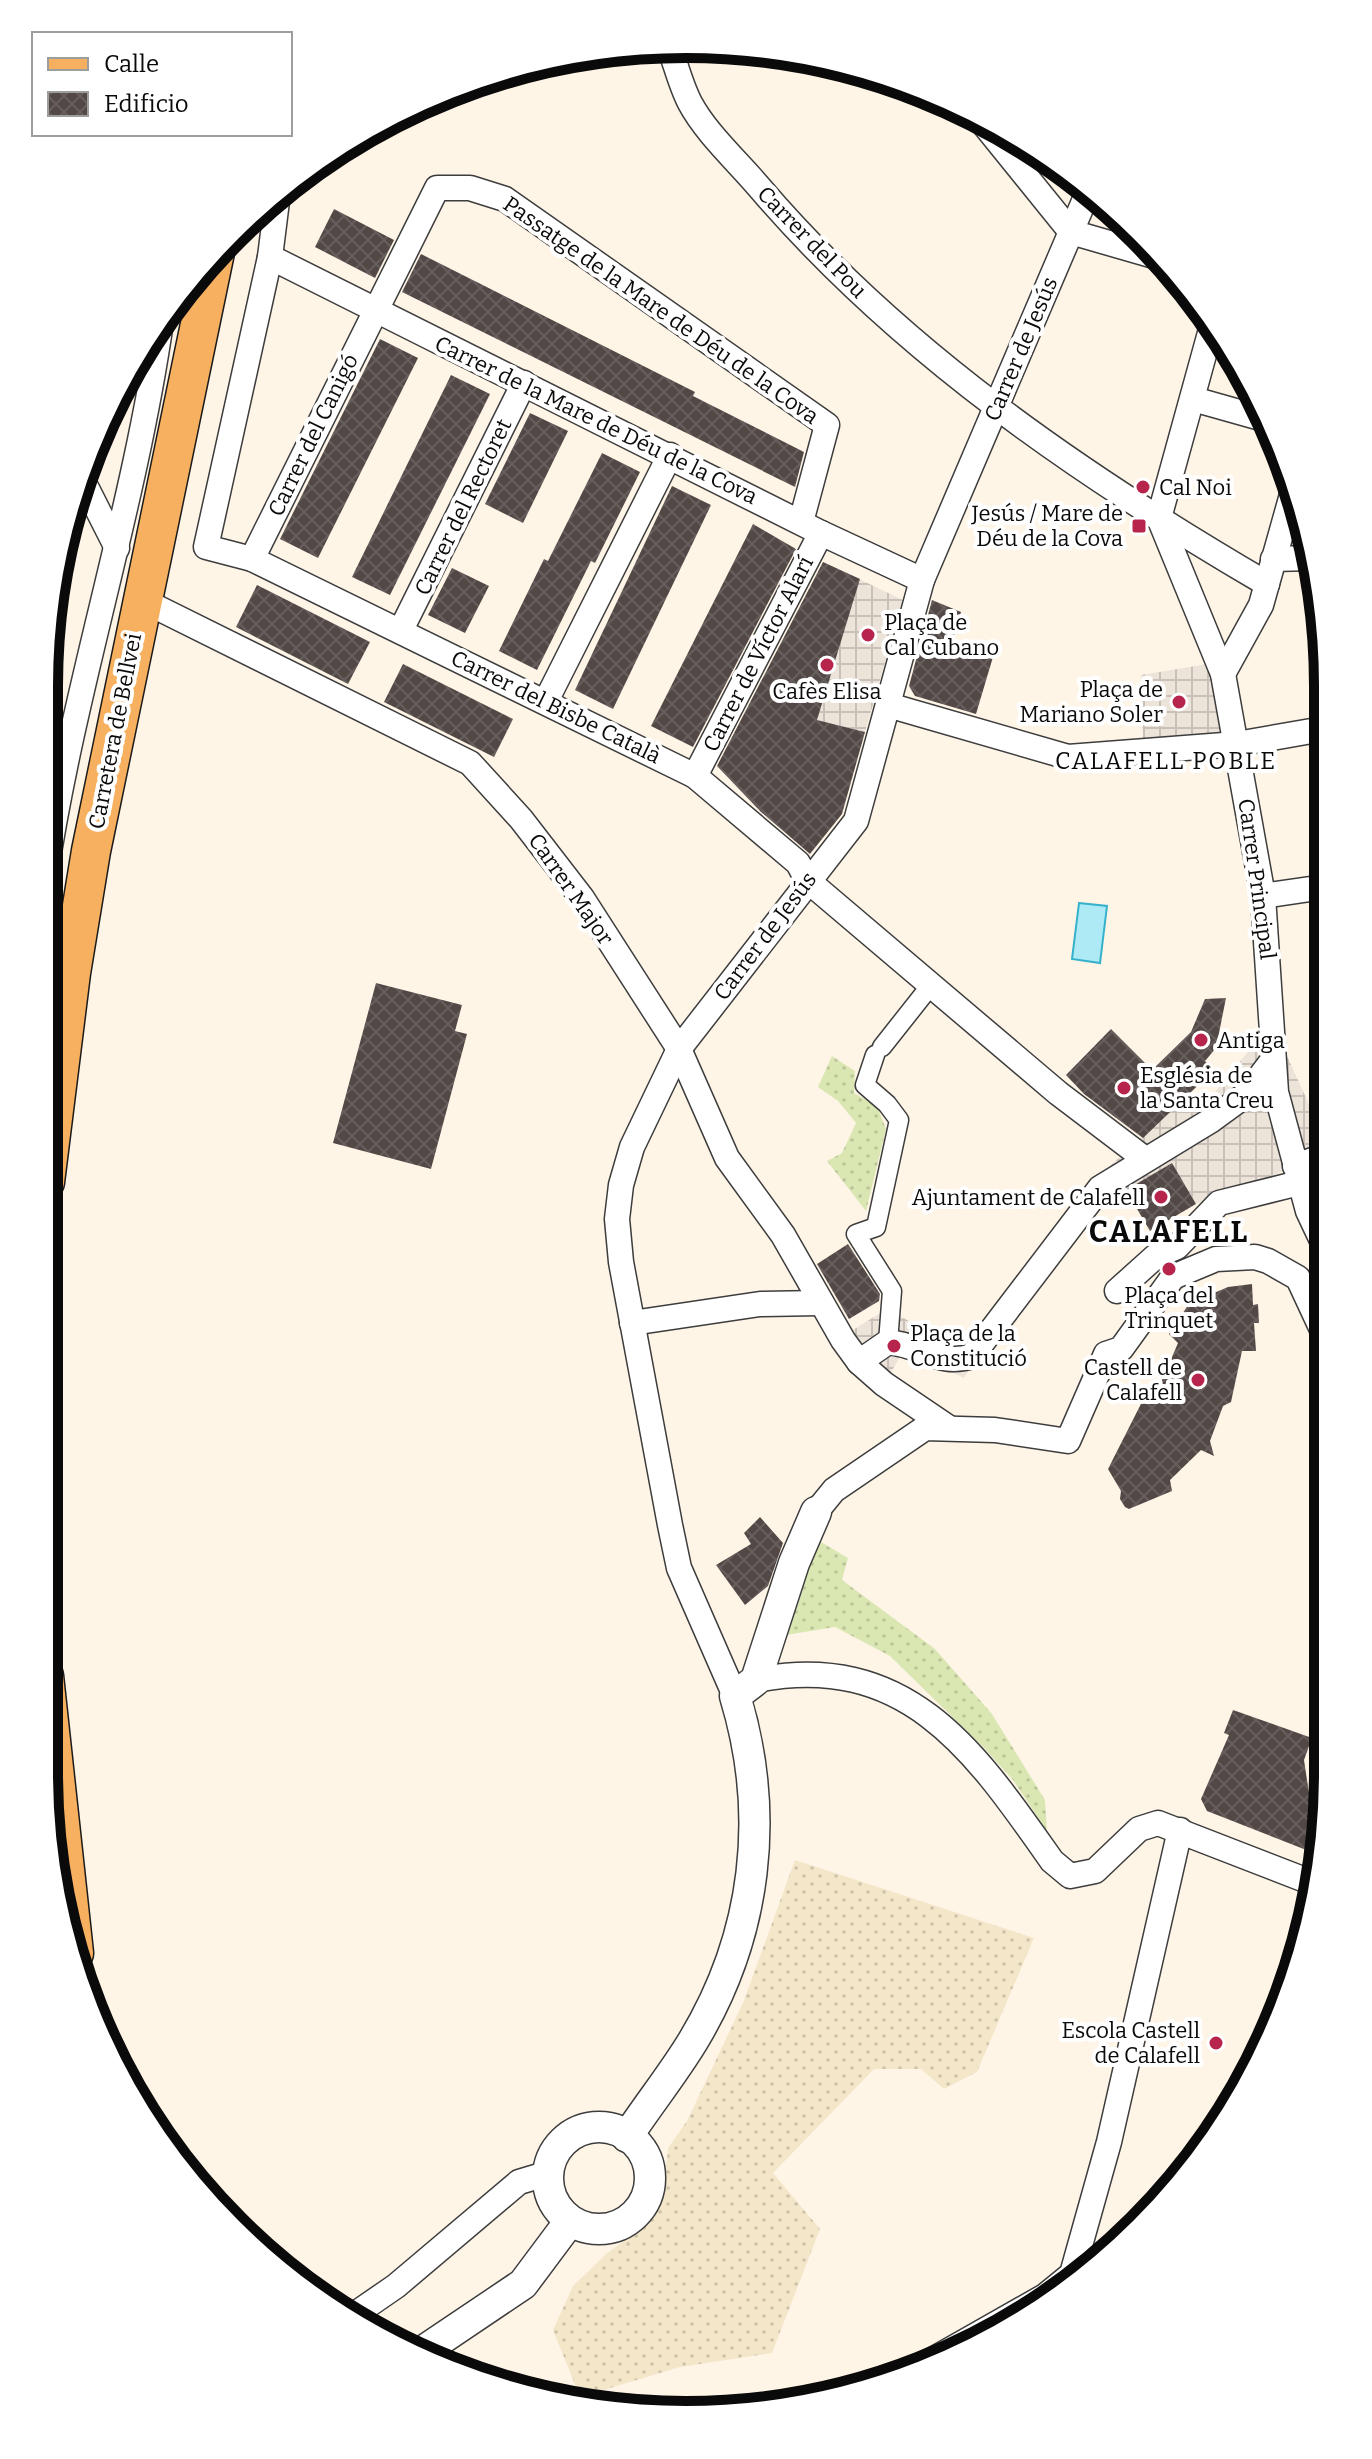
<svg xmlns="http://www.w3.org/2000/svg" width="1372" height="2459" viewBox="0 0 1372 2459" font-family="Bitter,serif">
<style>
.farmland{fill:url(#farmland-dots)}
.garden{fill:url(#garden-dots)}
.plaza{fill:url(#plaza-grid)}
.water{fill:#adeaf5;stroke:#35b1cb;stroke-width:2}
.building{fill:url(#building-cross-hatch)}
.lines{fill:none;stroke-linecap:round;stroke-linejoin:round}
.pedestrian-casing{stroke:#3d3d3d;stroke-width:21}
.minor-casing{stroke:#3d3d3d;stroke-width:27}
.tertiary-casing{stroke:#3d3d3d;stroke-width:33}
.primary-casing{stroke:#1b1b1b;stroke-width:41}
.pedestrian{stroke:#fff;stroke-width:18}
.minor{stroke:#fff;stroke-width:24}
.tertiary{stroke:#fff;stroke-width:30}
.primary{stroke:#f7b05f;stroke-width:38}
.poi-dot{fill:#b7254d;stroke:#fff;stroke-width:3}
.labels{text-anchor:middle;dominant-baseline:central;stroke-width:8;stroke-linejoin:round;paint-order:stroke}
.street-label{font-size:22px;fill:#0a0a0a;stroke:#fff}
.poi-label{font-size:22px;fill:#0a0a0a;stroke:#fff;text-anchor:start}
.neighbourhood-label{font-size:24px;letter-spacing:2px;fill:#0a0a0a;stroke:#fff}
.district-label{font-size:30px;font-weight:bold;letter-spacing:2px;fill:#0a0a0a;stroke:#fff}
.rim{fill:none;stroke:#0a0a0a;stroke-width:10}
</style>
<defs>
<pattern id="farmland-dots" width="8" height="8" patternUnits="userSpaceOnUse" patternTransform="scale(2)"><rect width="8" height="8" fill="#f3e6c9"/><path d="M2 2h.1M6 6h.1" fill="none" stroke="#cfc4ab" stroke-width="1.8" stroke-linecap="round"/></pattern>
<pattern id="garden-dots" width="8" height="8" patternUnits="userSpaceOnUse" patternTransform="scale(2)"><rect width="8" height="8" fill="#dae7b3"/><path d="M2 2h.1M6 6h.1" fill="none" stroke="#bac599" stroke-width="1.8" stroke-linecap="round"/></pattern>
<pattern id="plaza-grid" width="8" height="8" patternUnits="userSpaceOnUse" patternTransform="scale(2)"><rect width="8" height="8" fill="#ece3d9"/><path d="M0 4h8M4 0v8" fill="none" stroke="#c9c1b9"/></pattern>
<pattern id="building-cross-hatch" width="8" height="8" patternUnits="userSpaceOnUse" patternTransform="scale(2)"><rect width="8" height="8" fill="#524947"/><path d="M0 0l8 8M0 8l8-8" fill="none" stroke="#665f5d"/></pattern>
</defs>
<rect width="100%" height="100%" fill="#fff5e7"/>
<path class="farmland" d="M795,1860L1034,1938L977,2072L944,2089L921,2069H874L773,2173L820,2229L772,2353L680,2367L580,2397L553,2330L573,2286L606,2254L646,2225L664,2190L668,2148L687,2121L743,2003Z"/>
<g class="garden">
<path d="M832,1056L855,1071L854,1093L877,1106L886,1129L866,1211L827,1161L842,1153L856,1123L838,1101L818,1087Z"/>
<path d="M816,1539L848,1558L842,1580L935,1649L992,1714L1045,1800L1047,1831L1013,1780L985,1749L890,1656L835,1627L786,1635Z"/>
</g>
<g class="plaza">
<path d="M859,579L903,600L865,732L817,720Z"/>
<path d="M1208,664L1225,736L1143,741L1141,675Z"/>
<path d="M1285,1028L1287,1056L1324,1137V1156L1196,1204L1172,1164L1126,1190L1110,1166L1182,1100L1192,1111L1215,1092L1260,1037Z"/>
<path d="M882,1312L900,1316L975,1359L964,1378L904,1350L883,1386L835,1341Z"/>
</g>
<path class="water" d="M1079,903L1107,906L1100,963L1072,959Z"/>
<g class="building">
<path d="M334,209L394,240L375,278L315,247Z"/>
<path d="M421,254L695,392L693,396L804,452L795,487L402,292Z"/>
<path d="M380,339L418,358L318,558L280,539Z"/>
<path d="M451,375L490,394L390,595L352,577Z"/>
<path d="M530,413L568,431L523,523L485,504Z"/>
<path d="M602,453L640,472L595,563L591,561L537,670L499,651L544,559L548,561Z"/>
<path d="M672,486L711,505L613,709L575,690Z"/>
<path d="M753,524L796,549L693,747L651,726Z"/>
<path d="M823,562L860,579L817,720L865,732L842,814L810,854L761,812L717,766Z"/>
<path d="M452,568L489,586L465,633L428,615Z"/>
<path d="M257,585L370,642L348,684L236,627Z"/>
<path d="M932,600L961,612L952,642L993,657L976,714L915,696L909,686Z"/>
<path d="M403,664L513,719L494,757L384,702Z"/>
<path d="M376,983L462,1005L455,1031L467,1034L431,1169L333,1143Z"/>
<path d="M1226,998L1216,1048L1205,1061L1214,1070L1143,1138L1084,1094L1066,1075L1111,1029L1152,1070L1191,1032L1205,999Z"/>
<path d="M1172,1163L1196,1204L1150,1231L1126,1190Z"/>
<path d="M848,1244L880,1294L879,1301L849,1319L817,1264Z"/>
<path d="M1252,1284L1253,1305L1258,1304L1259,1323H1254L1256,1351H1242L1231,1402L1223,1406L1210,1441L1214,1456L1201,1450L1170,1480L1172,1491L1129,1509L1125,1507L1120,1499L1121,1491L1108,1469L1147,1392L1156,1394L1178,1343L1169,1334L1196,1293L1207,1296L1228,1287Z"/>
<path d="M760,1517L783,1543L768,1586L745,1605L716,1565L751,1544L744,1533Z"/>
<path d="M1233,1710L1312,1738L1304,1760L1310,1800L1327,1806L1319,1855L1207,1811L1201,1799L1229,1735L1224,1733Z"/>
</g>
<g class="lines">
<defs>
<g id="pedestrian">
<path d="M882,1047L931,985"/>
<path d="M875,1055L865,1085L887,1104L899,1120L876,1227L856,1234L892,1291L888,1342"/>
</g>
<g id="minor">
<path d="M669,46C676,65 681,86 690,103C706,133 737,161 759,187C899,351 1082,476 1267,584"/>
<path d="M978,117L1071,232L1161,258"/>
<path d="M278,193L270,257L206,547L252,559L695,776L798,863L807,880L1058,1093L1145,1159"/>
<path d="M270,257L821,533L922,580"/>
<path d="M1193,399L1264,419"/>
<path d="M80,475L117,548"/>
<path d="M1159,518L1223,674L1263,896L1276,1092L1308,1211L1325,1247"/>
<path d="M1159,518L1213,322"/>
<path d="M252,559L437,188H470L505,199L827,425L801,522"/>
<path d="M1273,559L1312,558"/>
<path d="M142,600L470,763L521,819L582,898L679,1049L727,1158L783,1235L843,1340L859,1362L884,1384L949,1428"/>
<path d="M401,630L524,383"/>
<path d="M1223,674L1261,605L1295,484"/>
<path d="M546,701L670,455"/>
<path d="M888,705L1068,757L1237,744L1323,729"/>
<path d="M695,776L821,533"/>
<path d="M45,878C73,690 134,510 161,322"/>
<path d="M1263,896L1324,887"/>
<path d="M1295,1166L1324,1156"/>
<path d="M1173,1277L1216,1259L1255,1257L1268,1261L1298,1278L1325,1336"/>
<path d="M1117,1291L1156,1256L1177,1247L1219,1203L1299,1183"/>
<path d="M632,1323L760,1304L820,1303"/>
<path d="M859,1362L888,1342C922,1345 940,1367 972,1356L1100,1188L1210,1121L1247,1094L1272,1061"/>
<path d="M1325,1392V1409"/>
<path d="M816,1512L834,1490L925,1428L995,1430L1068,1441L1106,1354L1121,1349L1173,1277"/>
<path d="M756,1680C908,1650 976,1753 1052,1861L1070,1876L1095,1871L1139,1829L1158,1823L1313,1883"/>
<path d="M735,1696L679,1568L670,1525L621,1262L617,1219L621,1185L632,1147L679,1049L856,821L922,580L1088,192"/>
<path d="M351,2317L396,2286L519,2182L549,2173"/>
<path d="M913,2371L1045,2296L1072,2274L1109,2142L1180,1830"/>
</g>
<g id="tertiary">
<circle cx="599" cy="2178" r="51"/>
<path d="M627,2137C648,2105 673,2074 693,2041C757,1935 771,1814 735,1696L756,1680L794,1563L816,1512"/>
<path d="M425,2350L523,2284L570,2221"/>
</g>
<g id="primary">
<path d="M45,1182L71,973L91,851L215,252"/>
<path d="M44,1676L74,1953"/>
</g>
</defs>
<use href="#pedestrian" class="pedestrian-casing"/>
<use href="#minor" class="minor-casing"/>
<use href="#tertiary" class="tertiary-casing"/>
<use href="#primary" class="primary-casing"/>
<use href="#pedestrian" class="pedestrian"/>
<use href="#minor" class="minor"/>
<use href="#tertiary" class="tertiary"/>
<use href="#primary" class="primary"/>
</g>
<g class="poi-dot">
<circle cx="1143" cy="487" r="8"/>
<rect x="1131" y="518" width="16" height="16" rx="4"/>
<circle cx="868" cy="635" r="8"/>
<circle cx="827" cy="665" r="8"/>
<circle cx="1179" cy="702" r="8"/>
<circle cx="1201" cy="1040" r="8"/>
<circle cx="1124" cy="1088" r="8"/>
<circle cx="1161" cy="1197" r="8"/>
<circle cx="1169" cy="1269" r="8"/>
<circle cx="894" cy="1346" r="8"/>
<circle cx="1198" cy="1380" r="8"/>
<circle cx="1216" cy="2043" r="8"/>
</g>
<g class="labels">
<g class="street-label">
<text transform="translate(812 242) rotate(46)">Carrer del Pou</text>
<text transform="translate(661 310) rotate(35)">Passatge de la Mare de Déu de la Cova</text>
<text transform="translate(1021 349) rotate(-67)">Carrer de Jesús</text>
<text transform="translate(596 420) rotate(26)">Carrer de la Mare de Déu de la Cova</text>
<text transform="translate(313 435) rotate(-64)">Carrer del Canigó</text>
<text transform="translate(463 507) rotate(-64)">Carrer del Rectoret</text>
<text transform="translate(758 654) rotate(-63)">Carrer de Víctor Alarí</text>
<text transform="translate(556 707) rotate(26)">Carrer del Bisbe Català</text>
<text transform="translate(115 731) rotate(-79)">Carretera de Bellvei</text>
<text transform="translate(1257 879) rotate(82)">Carrer Principal</text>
<text transform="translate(571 889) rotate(55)">Carrer Major</text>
<text transform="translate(765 936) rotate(-53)">Carrer de Jesús</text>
</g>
<g class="poi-label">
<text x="1159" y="487">Cal Noi</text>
<text x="1123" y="513" text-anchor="end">Jesús / Mare de<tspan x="1123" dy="25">Déu de la Cova</tspan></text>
<text x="884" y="622">Plaça de<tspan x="884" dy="25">Cal Cubano</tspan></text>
<text x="1163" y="689" text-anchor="end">Plaça de<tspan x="1163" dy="25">Mariano Soler</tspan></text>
<text x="827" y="691" text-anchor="middle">Cafès Elisa</text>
<text x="1217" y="1040">Antiga</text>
<text x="1140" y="1075">Església de<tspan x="1140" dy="25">la Santa Creu</tspan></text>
<text x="1145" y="1197" text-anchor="end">Ajuntament de Calafell</text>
<text x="1169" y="1295" text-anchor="middle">Plaça del<tspan x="1169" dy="25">Trinquet</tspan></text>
<text x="910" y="1333">Plaça de la<tspan x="910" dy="25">Constitució</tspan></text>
<text x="1182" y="1367" text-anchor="end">Castell de<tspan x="1182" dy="25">Calafell</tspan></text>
<text x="1200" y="2030" text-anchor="end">Escola Castell<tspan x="1200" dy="25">de Calafell</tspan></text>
</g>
<g class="neighbourhood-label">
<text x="1166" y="761">CALAFELL POBLE</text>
</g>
<g class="district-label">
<text x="1169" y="1232">CALAFELL</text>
</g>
</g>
<path d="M0 0H1372V2459H0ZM686 58H686A628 628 0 0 1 1314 686V1773A628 628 0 0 1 686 2401H686A628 628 0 0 1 58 1773V686A628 628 0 0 1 686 58Z" fill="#fff" fill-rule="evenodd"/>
<path class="rim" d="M686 58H686A628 628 0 0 1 1314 686V1773A628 628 0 0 1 686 2401H686A628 628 0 0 1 58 1773V686A628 628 0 0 1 686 58Z"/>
<rect x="32" y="32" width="260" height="104" fill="#ffffff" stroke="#9d9d9d" stroke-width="2"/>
<rect x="48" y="58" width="40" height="12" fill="#f7b05f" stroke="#9d9d9d" stroke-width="2"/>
<text x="104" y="72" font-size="24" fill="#0a0a0a">Calle</text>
<rect x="48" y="92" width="40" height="24" fill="url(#building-cross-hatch)" stroke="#9d9d9d" stroke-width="2"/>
<text x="104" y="112" font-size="24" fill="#0a0a0a">Edificio</text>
</svg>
